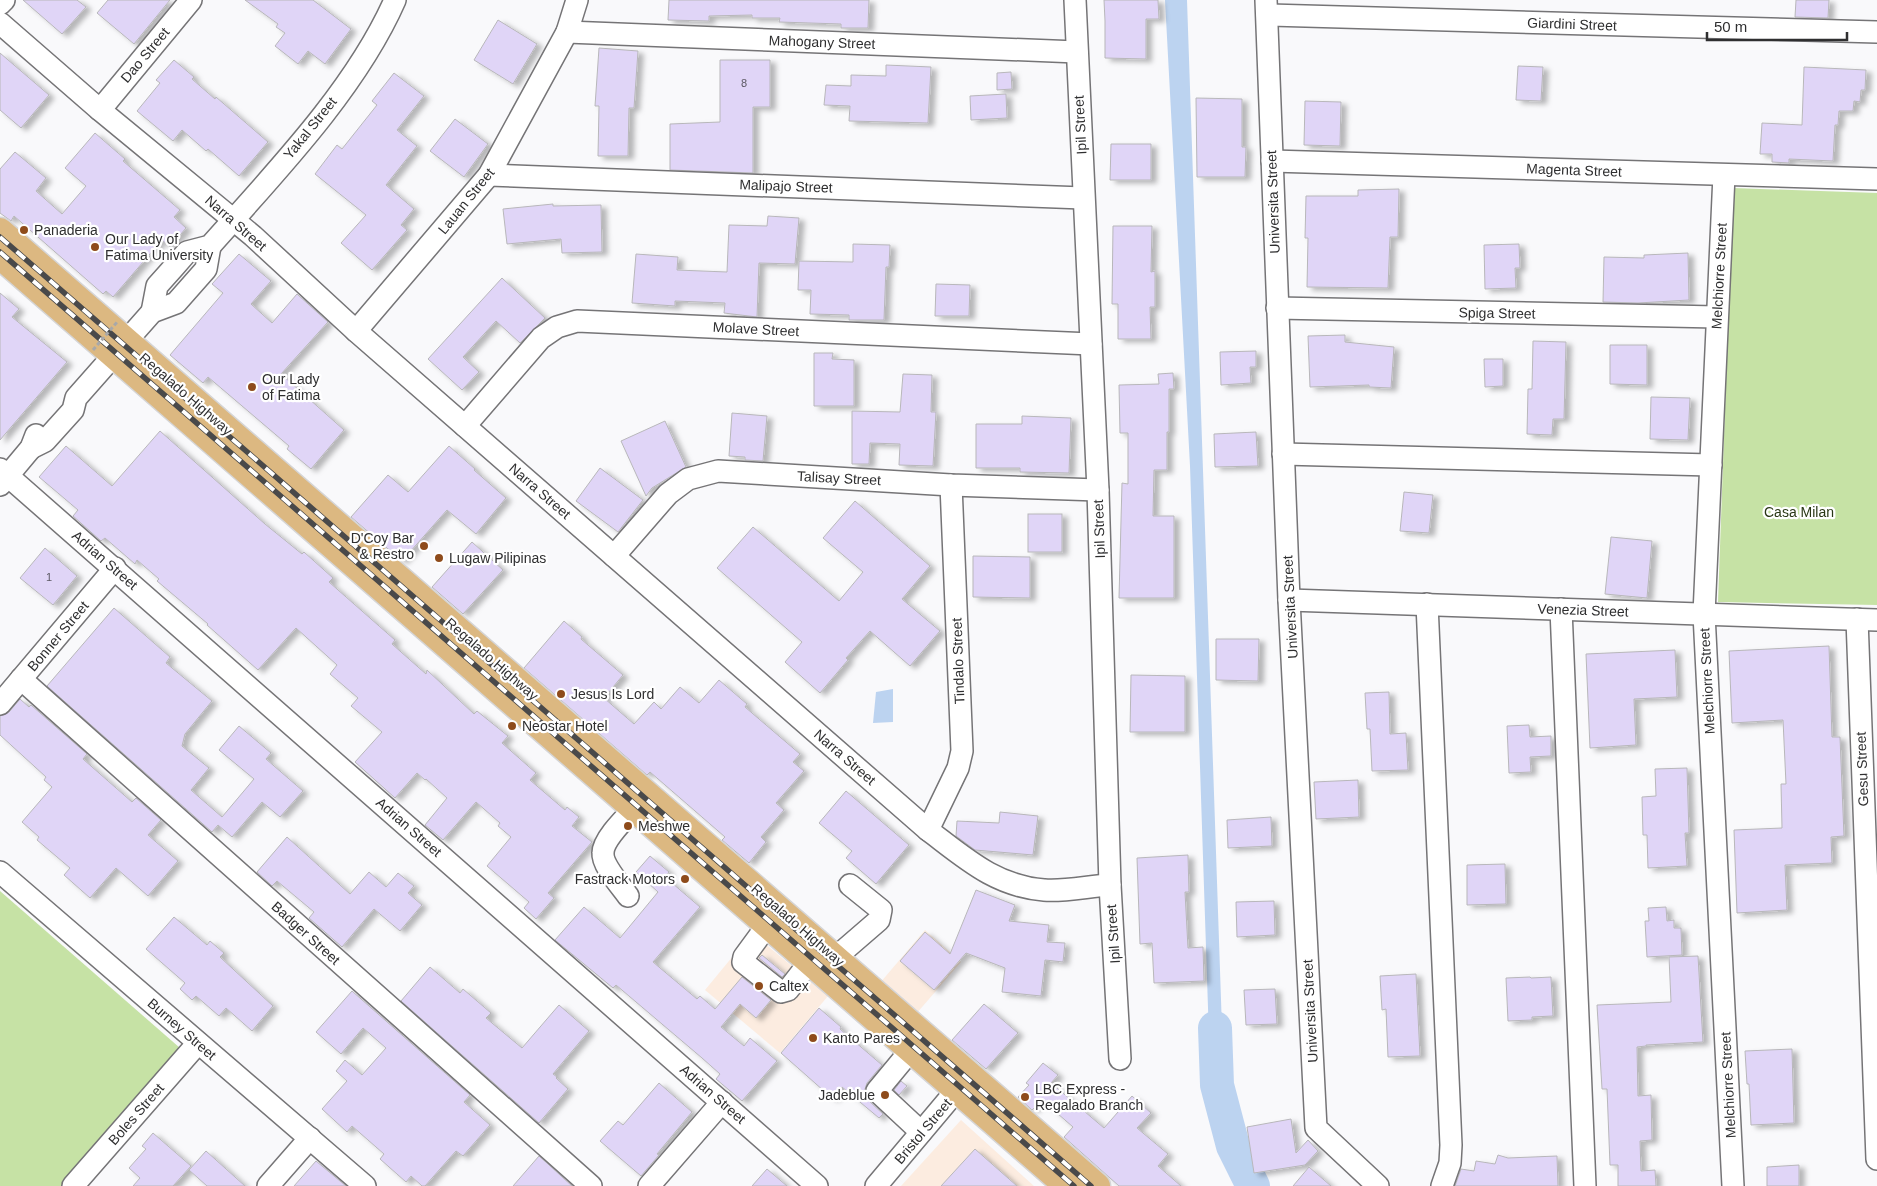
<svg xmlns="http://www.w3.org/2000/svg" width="1877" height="1186" viewBox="0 0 1877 1186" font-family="Helvetica,sans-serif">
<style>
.commercial{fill:#fcece0}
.green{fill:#c6e2a5}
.water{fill:#bcd3f0}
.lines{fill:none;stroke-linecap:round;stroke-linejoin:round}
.river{stroke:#bcd3f0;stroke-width:34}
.building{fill:#e0d5f7;stroke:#b8b7ba;filter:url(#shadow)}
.minor-casing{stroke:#757476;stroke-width:24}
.major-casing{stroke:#d5d5d6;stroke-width:29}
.minor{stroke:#fff;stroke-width:21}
.major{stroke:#dcb881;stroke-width:26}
.rail-casing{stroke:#49494a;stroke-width:5.5}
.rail{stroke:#fff;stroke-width:4;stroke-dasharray:11;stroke-linecap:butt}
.path-bridge{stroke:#a8a8a9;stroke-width:3;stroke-dasharray:4 2.5;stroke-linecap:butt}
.poi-dot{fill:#8e4b1b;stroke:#fff;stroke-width:2}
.labels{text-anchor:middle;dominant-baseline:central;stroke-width:4.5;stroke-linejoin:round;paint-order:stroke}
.number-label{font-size:11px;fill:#5b5862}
.street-label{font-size:14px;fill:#2f2f30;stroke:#fff}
.poi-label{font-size:14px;fill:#2f2f30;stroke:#fff;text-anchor:start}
.park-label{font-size:14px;fill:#293715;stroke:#fff}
</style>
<defs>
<filter id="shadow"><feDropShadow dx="5.5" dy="3" stdDeviation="2.5" flood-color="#0004"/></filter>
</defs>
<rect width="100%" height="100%" fill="#f9f9fb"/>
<g class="commercial">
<path d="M925,930L961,962L916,1014L880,983Z"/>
<path d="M752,933L828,996L780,1053L705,990Z"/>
<path d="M961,1120L1034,1186H901Z"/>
</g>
<g class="green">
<path d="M1733,188L1877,193V605L1718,602Z"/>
<path d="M0,891L180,1048L62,1186H0Z"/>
</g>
<g class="water">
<path d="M1165,0H1187L1223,1058L1217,1075L1210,1068L1190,466Z"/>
<path d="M893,689V722L873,723L876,692Z"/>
</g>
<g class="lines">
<path class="river" d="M1215,1028L1217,1085L1233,1146L1253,1186"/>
</g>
<g class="building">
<path d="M23,0H77L86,7L62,34Z"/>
<path d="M108,0H170L134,44L97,13Z"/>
<path d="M245,0H313L351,29L325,64L308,51L298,64L275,46L285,33L276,27L278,24Z"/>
<path d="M669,0H869L868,28H841V24L779,22L780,18H752V15L709,16V21L668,20Z"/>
<path d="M1104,0H1158L1159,19H1146V59L1105,58V21Z"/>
<path d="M1796,0H1829L1828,18L1795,17Z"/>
<path d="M498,20L537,44L513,84L474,60Z"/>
<path d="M599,48L638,51L634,108H629L628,156H598L599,106H595Z"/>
<path d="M0,53L49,95L21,128L0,110Z"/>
<path d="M174,60L194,77L192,79L215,99L216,97L268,142L239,176L208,149L206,151L182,130L173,141L137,111L160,83L156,80Z"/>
<path d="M720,60H770V107H753V173L670,170V124L720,122Z"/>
<path d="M886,65L931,67L928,123L849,121L850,106L824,105L826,85L851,86V75L886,76Z"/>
<path d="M1518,66L1543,67L1541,101L1516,100Z"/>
<path d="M1804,67L1866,70L1865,90H1861L1860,102L1854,101L1853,111H1839L1838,125H1835L1833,161L1789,159V163L1772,162V154H1760L1762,123L1802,125Z"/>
<path d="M1011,72L1012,89L997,90V73Z"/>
<path d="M394,73L424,96L397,130L417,146L386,185L414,209L401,225L407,230L372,270L341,243L366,215L315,174L337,145L342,149L377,105L372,101Z"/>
<path d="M1006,94L1007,118L971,120L970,96Z"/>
<path d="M1196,98L1242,99V147H1246L1245,177H1197Z"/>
<path d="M1305,101L1341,102L1340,146L1304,145Z"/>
<path d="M455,119L488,144L464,177L430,151Z"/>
<path d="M95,133L125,159L123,161L180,210L174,217L186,228L170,247L162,240L113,297L106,291L103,294L14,216L11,221L0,213V169L15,152L46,178L36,191L62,214L86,186L65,168Z"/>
<path d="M1111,144H1151V180H1110Z"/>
<path d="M1399,189L1398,237H1390L1388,288L1307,287L1308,238H1305L1306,196H1358V190Z"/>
<path d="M553,204V206L601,205L602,252L562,253L561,239L507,244L503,209Z"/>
<path d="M768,216L799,218L795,264L759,263L757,317L724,313L725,303L675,301V306L632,303L636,254L678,257L677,270L727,272L729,225L767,226Z"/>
<path d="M1113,226H1152L1151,272L1155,271V307H1150L1151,339H1118V304H1112Z"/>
<path d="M853,244L890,245L889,267H886L884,320H849V315L810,314L811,290H798L799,261L853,262Z"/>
<path d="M1519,244L1520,268H1515L1516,288L1485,289L1484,245Z"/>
<path d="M1688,253L1689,300L1638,303L1603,302L1604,257L1644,258V255Z"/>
<path d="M239,254L271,281L251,304L272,323L297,294L328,322L281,374L344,430L311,469L287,449L289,446L208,377L203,383L170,355L223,293L212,284Z"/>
<path d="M502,278L545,318L520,343L496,321L463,357L479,372L462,390L428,359Z"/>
<path d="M936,284L970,285L969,316H935Z"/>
<path d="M0,293L19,309L12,317L67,362L0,440Z"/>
<path d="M1345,335V342L1394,347L1391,388L1369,387V385L1310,387L1308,336Z"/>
<path d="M1533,341L1566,342L1564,419H1553L1552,435L1527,434L1528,389H1532Z"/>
<path d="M1610,345H1647V385L1610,384Z"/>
<path d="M1256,351V367H1250L1251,383L1221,385L1220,352Z"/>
<path d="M814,353H833L832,359L854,360V406H814Z"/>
<path d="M1484,359H1503V386L1485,387Z"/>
<path d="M1173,373L1174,389H1169V432H1167V470H1154L1153,516H1174V598H1119L1122,483L1128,484V433H1120L1119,385L1159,384L1158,374Z"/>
<path d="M903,374L932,375L931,412H936L933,466L899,465L900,444L870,443L869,464H852V411L900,412Z"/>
<path d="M1651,397L1690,398L1688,440L1650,439Z"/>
<path d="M732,413L767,416L763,461L745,460V457L729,456Z"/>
<path d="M1022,416L1071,418L1069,473L1020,472V468H976V424H1022Z"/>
<path d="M665,421L686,467L652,488L646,496L621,441Z"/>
<path d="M160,431L265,524L302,554L304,552L333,578L329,582L395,640L392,644L426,674L427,670L474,714L477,711L508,736L502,743L536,773L530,780L565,810L567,807L579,817L572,826L592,842L548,893L554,898L536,919L524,908L529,902L487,866L511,837L498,826L500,823L476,802L443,840L425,825L447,798L426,779L425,780L417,773L395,798L355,762L382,732L351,706L358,698L330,674L337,665L296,628L258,670L207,625L208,624L157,581L159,579L137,560L135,564L105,538L101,541L73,516L78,510L39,477L66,446L112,486Z"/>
<path d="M1256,432L1258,466L1215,467L1214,434Z"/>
<path d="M449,446L475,469L474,470L506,498L476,534L447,510L402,561L351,517L388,475L408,492Z"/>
<path d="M600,468L643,500L618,532L576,501Z"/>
<path d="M1404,492L1433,495L1429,533L1400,531Z"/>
<path d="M855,501L930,566L902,599L940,631L910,666L870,631L846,658L848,660L820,693L785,662L802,642L717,568L753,527L839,601L863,572L823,538Z"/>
<rect x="1028" y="514" width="34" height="38"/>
<path d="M1611,537L1652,541L1647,598L1605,594Z"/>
<path d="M472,542L503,570L463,614L432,587Z"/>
<path d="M45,548L77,576L53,605L20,578Z"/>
<path d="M973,556L1030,557V598L973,597Z"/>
<path d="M114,608L170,657L166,663L212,701L185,734L182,746L209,768L191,790L222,817L254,779L219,750L239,726L271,753L266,759L303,791L280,817L262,802L232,837L218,825L212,832L47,686Z"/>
<path d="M564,621L582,637L581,639L623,675L604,698L634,724L654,702L661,709L680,687L699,703L719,680L747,704L745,707L800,754L793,762L804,771L776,803L784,810L761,837L766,842L749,863L722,840L725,837L650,772L647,775L524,668Z"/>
<path d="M1216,639H1259L1258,681L1216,680Z"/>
<path d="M1829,646L1832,737H1840L1844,836L1831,837L1832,863L1785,865L1787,910L1737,913L1734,830L1782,828L1781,784H1786L1783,720L1732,723L1729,651Z"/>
<path d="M1675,650L1677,697L1634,699L1636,745L1590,748L1586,654Z"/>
<path d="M1131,675L1185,676V732H1130Z"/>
<path d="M1389,692L1390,734L1406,733L1408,770L1372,771L1370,729H1367L1365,693Z"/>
<path d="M20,699L29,707L31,705L87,754L83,759L132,802L136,798L161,820L148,835L178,861L148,896L116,868L90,898L64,875L70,868L37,840L39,837L22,822L52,787L44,780L46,777L0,735V716L9,712Z"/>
<path d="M1529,725L1530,737L1551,736V756L1530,757L1531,772L1509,773L1507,726Z"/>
<path d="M1687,768L1689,833H1685L1687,866L1648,868L1647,835H1643L1642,797L1656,796L1655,769Z"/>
<path d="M1358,780L1359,817L1316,819L1314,782Z"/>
<path d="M846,791L909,845L876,884L846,858L852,851L819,823Z"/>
<path d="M1000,812L1038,816L1033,855L975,850L956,836L957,821L999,823Z"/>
<path d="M1271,817L1272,846L1228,848L1227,820Z"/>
<path d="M287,837L350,894L369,872L386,887L398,873L414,886L408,893L422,905L400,931L374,909L342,947L309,918L314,912L277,881L272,886L257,872Z"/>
<path d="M1188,855L1189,892H1185L1188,948L1203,947L1204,981L1154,983L1152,943L1140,944L1137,858Z"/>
<path d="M650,856L669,872L665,877L700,907L653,962L697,999L700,996L715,1009L742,977L771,1000L756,1018L740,1004L721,1027L744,1046L750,1038L777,1061L742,1101L716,1079L720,1074L702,1058L616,985L613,988L555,940L584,907L620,938L658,892L636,872Z"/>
<path d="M1505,864L1506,904L1467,905V865Z"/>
<path d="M976,890L1015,905L1009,921L1049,925L1047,942L1065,943L1063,962L1045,960L1041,996L1002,992L1005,968L966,953L934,990L900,961L925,932L950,954Z"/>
<path d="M1274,901L1275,935L1237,937L1236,902Z"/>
<path d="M1666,907L1667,921L1674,920V928H1681L1682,955L1647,957L1645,921H1649L1648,908Z"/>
<path d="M174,917L207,945L210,941L224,953L220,957L273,1006L252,1031L226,1008L219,1016L196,996L192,1000L180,989L185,983L146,949Z"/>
<path d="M762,955L785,974L782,977L759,958Z"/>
<path d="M1698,956L1703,1042L1646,1045V1046L1637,1047L1638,1096L1651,1095L1652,1140L1640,1141L1641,1171L1655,1170L1656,1186H1618V1165H1610L1607,1089H1602L1597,1005L1671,1002L1669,957Z"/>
<path d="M430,967L460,993L463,989L491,1013L486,1018L522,1048L559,1005L589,1031L553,1074L557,1077L556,1078L568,1089L539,1123L401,1001Z"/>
<path d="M1416,974L1420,1056L1388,1057L1386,1009L1382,1010L1380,976Z"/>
<path d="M1530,977L1531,978L1551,977L1553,1016L1532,1017V1020L1508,1021L1506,978Z"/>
<path d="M1275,989L1277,1024L1246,1025L1244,990Z"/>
<path d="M352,991L470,1095L464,1102L490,1125L463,1156L456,1151L425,1186H422L411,1176L406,1182L380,1159L384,1154L352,1126L347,1132L322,1109L347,1081L336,1071L345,1060L362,1075L386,1048L363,1028L341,1054L316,1032Z"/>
<path d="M984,1004L1018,1033L986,1069L952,1040Z"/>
<path d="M819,1008L841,1027L840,1029L882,1065L867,1083L865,1089V1094L868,1100L883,1114L879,1118L842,1087L833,1099L781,1053Z"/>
<path d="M1792,1049L1794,1123L1751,1125L1749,1084H1747L1745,1051Z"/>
<path d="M1043,1063L1058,1075L1051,1083L1104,1128L1132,1096L1151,1113L1137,1128L1168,1154L1158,1166L1181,1186H1119L1064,1137L1073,1127L1042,1100L1032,1110L1018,1097L1029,1085L1026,1083Z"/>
<path d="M901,1081L907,1086L899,1095L894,1090Z"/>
<path d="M659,1083L692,1112L657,1154L659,1155L641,1176L600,1141L618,1121L623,1125Z"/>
<path d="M1291,1119L1296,1153L1308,1140L1318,1151L1305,1165L1254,1173L1247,1127Z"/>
<path d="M153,1133L191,1166L173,1186H133L140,1178L129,1168L146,1149L142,1146Z"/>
<path d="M975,1149L1017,1186H941Z"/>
<path d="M206,1151L245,1186H207L189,1170Z"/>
<path d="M1498,1155L1508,1158L1557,1156L1558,1186H1455L1461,1169L1474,1171L1476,1161L1495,1164Z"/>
<path d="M539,1156L548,1164L572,1186H513Z"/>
<path d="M316,1161L346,1186H294Z"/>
<path d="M1799,1165V1186H1767V1167Z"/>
<path d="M1309,1167L1331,1186H1293Z"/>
<path d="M767,1169L787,1186H752Z"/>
</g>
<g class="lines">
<defs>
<g id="minor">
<path d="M1075,0L1098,490L1110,885L1120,1059"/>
<path d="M1266,0L1289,600L1316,1128L1378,1186"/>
<path d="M0,4L4,0"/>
<path d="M1267,15L1877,32"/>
<path d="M0,23L100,110L253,236L356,331L928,830C965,858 995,886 1044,890C1063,892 1090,886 1110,885"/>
<path d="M567,32L1077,52"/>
<path d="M100,110L191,0"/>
<path d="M1272,161L1877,179"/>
<path d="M489,175L1083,198"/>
<path d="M1724,175L1704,614L1733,1186"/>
<path d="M1277,308L1717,317"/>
<path d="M152,312L157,286L174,267L187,252L210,246C274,174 356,89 395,0"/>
<path d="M356,331L489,175L567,32L577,0"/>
<path d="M465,426L541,338L557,327L577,321L1091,344"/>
<path d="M31,448L45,441L73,410L76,398L152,312L176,303L206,269L210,246"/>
<path d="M1283,454L1711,465"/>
<path d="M0,469L817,1186"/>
<path d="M0,485L31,448L36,435"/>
<path d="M614,556L668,494L688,479L718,471L951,485L1098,490"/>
<path d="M1289,600L1877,620"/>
<path d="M1427,604L1451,1145L1450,1163L1442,1186"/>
<path d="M1561,609L1585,1186"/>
<path d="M1857,619L1877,1159"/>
<path d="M21,679L591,1186"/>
<path d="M0,704L115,568"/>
<path d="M928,830L958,768L962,751L951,485"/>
<path d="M0,872L365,1186"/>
<path d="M628,896C621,886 602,865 603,853C603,837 633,811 644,798"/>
<path d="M777,912L744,957L743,962L781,992L788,990L819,950"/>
<path d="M835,958L879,920L881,910L850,885"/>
<path d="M911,1050L877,1091L921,1132"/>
<path d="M73,1186L198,1043"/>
<path d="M268,1186L310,1138"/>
<path d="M649,1186L722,1102"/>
<path d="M876,1186L966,1079"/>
</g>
<g id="major">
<path d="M0,231L1097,1186"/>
<path d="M0,256L1067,1186"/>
</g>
</defs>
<use href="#minor" class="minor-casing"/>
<use href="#major" class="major-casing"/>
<use href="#minor" class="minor"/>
<use href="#major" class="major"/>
<defs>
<g id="rail">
<path d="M0,237L1091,1186"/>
<path d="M0,252L1074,1186"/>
</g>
</defs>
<use href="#rail" class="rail-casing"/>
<use href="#rail" class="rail"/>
<path class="path-bridge" d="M93,350L118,321"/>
</g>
<g class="poi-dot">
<circle cx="24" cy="230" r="5"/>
<circle cx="95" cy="247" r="5"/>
<circle cx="252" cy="387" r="5"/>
<circle cx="424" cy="546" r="5"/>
<circle cx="439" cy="558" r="5"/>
<circle cx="561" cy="694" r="5"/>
<circle cx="512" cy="726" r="5"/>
<circle cx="628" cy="826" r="5"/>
<circle cx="685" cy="879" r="5"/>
<circle cx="759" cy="986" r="5"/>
<circle cx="813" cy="1038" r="5"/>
<circle cx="885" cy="1095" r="5"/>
<circle cx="1025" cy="1097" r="5"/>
</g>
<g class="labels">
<g class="number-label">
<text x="744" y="83">8</text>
<text x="49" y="577">1</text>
</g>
<g class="street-label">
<text transform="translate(1572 24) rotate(2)">Giardini Street</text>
<text transform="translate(822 42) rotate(2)">Mahogany Street</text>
<text transform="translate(145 55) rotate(-50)">Dao Street</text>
<text transform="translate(1080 125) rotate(-93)">Ipil Street</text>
<text transform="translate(310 128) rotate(-51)">Yakal Street</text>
<text transform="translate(1574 170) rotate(2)">Magenta Street</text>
<text transform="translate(786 186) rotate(2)">Malipajo Street</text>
<text transform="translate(466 201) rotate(-51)">Lauan Street</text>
<text transform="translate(1273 202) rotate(-92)">Universita Street</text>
<text transform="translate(236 223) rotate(41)">Narra Street</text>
<text transform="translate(1719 276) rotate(-87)">Melchiorre Street</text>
<text transform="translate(1497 313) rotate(1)">Spiga Street</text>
<text transform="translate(756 329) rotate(3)">Molave Street</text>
<text transform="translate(186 394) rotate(41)">Regalado Highway</text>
<text transform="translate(839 478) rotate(3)">Talisay Street</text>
<text transform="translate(540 491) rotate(41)">Narra Street</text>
<text transform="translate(1099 529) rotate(-92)">Ipil Street</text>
<text transform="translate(105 560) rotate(41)">Adrian Street</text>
<text transform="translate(1290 607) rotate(-93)">Universita Street</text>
<text transform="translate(1583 610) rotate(2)">Venezia Street</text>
<text transform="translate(58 636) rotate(-50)">Bonner Street</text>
<text transform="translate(492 659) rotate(41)">Regalado Highway</text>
<text transform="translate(958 661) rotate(-92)">Tindalo Street</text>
<text transform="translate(1707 681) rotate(-93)">Melchiorre Street</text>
<text transform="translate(845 757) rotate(41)">Narra Street</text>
<text transform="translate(1862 769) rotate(-92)">Gesu Street</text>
<text transform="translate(409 827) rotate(41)">Adrian Street</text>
<text transform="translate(798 925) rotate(41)">Regalado Highway</text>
<text transform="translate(306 933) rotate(42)">Badger Street</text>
<text transform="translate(1113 934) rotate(-94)">Ipil Street</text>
<text transform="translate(1310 1011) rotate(-93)">Universita Street</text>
<text transform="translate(182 1029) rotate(41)">Burney Street</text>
<text transform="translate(1728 1085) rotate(-93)">Melchiorre Street</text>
<text transform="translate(713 1094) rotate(41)">Adrian Street</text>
<text transform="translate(136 1114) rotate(-49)">Boles Street</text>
<text transform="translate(923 1131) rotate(-50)">Bristol Street</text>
</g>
<g class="poi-label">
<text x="34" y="230">Panaderia</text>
<text x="105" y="239">Our Lady of<tspan x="105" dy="16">Fatima University</tspan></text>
<text x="262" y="379">Our Lady<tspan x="262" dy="16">of Fatima</tspan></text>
<text x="414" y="538" text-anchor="end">D'Coy Bar<tspan x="414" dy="16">&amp; Restro</tspan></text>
<text x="449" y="558">Lugaw Pilipinas</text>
<text x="571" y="694">Jesus Is Lord</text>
<text x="522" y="726">Neostar Hotel</text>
<text x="638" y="826">Meshwe</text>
<text x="675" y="879" text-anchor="end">Fastrack Motors</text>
<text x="769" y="986">Caltex</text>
<text x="823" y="1038">Kanto Pares</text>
<text x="1035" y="1089">LBC Express -<tspan x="1035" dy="16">Regalado Branch</tspan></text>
<text x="875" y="1095" text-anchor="end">Jadeblue</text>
</g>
<g class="park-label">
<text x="1799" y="512">Casa Milan</text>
</g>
</g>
<path d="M1707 32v8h140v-8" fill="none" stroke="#2f2f30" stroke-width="2.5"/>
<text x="1714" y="32" font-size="15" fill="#2f2f30" stroke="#ffffff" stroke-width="4" paint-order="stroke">50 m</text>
</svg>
